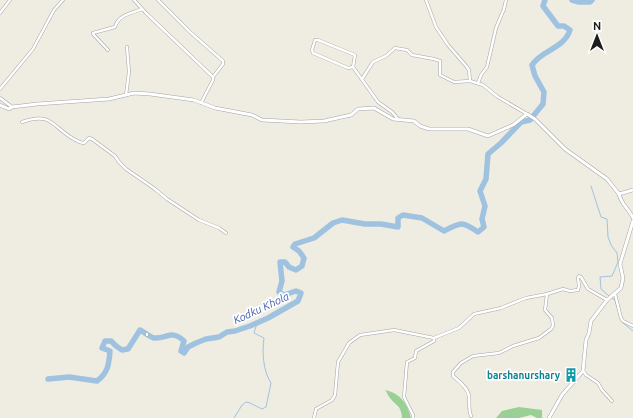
<svg xmlns="http://www.w3.org/2000/svg" width="633" height="418" viewBox="0 0 633 418" font-family="Ubuntu,sans-serif">
<style>
.forest{fill:#98d193}
.lines{fill:none;stroke-linecap:round;stroke-linejoin:round}
.stream{stroke:#9fc2e0;stroke-width:1}
.river{stroke:#9fc2e0;stroke-width:5.5}
.minor-casing{stroke:#a4a4a4;stroke-width:3.5}
.tertiary-casing{stroke:#a4a4a4;stroke-width:4}
.minor{stroke:#fff;stroke-width:2.5}
.tertiary{stroke:#fff;stroke-width:3}
.labels{text-anchor:middle;dominant-baseline:central;stroke-width:3.5;stroke-linejoin:round;paint-order:stroke}
.culture-label{font-size:10px;font-weight:bold;fill:#0d838f;stroke:#fff;text-anchor:end}
.water-label{font-size:11px;font-style:italic;fill:#4362b2;stroke:#fff}
</style>
<rect width="100%" height="100%" fill="#efede2"/>
<g class="forest">
<path d="M385,390C400,393 407,403 411,418H402C401,405 397,407 390,398C388,396 387,392 385,390Z"/>
<path d="M519,407L542,410V418H537L531,415L519,418H496L502,411Z"/>
</g>
<g class="lines">
<g class="stream">
<path d="M591,186L601,217L607,219L608,237L611,245L617,253L618,262L612,276L600,277L601,289L609,296"/>
<path d="M612,298L615,300L617,307"/>
<path d="M621,319L622,322L633,331"/>
<path d="M234,418L242,405L246,402L250,403L262,409L266,407L271,383C263,371 262,352 264,338L254,333L257,323"/>
</g>
<g class="river">
<path d="M572,0L579,2H590L592,0"/>
<path d="M48,379L69,377L97,381C108,373 109,364 110,351L102,348L105,341H111L116,346L122,350L128,349L140,330C144,332 150,337 154,338C167,339 171,329 184,341L181,351L184,353L188,347L196,343L206,339L219,337L227,332L235,331L250,326L268,318L298,301L301,293L296,291L284,295L279,292L282,281L280,262H285L289,267L296,270L302,266L304,258L299,251L293,247L295,244L314,238L333,223L342,220L365,224H381L398,227V218L403,215L422,218L444,231C461,222 462,221 478,232L484,227L482,219L485,206L480,191L486,179L488,154L501,143L521,122L530,120L543,104L544,92L535,76L532,65C541,50 564,49 570,30L564,26H558L543,6L545,0"/>
</g>
<defs>
<g id="minor">
<path d="M134,0L146,13L213,77V80L201,103"/>
<path d="M158,0L190,32L223,61V64L213,77"/>
<path d="M426,0L436,27L448,45L467,67L469,70L470,81L483,85L498,97L527,114"/>
<path d="M0,13L10,0"/>
<path d="M108,50L93,34V33L115,27C118,15 132,13 142,9"/>
<path d="M353,67L348,68L313,53L312,50L315,40H318L355,55L353,67L378,102L392,112L398,119"/>
<path d="M362,79L373,62L386,56L395,48L407,50L412,55L434,59L440,61V75L454,82L470,81"/>
<path d="M478,83L481,75L487,67L496,28L504,9L506,0"/>
<path d="M0,89L33,49L54,10L63,0"/>
<path d="M126,95L129,72L127,47"/>
<path d="M0,98L12,107"/>
<path d="M22,122C51,112 51,125 72,138C76,140 79,143 84,143L89,138L92,139L115,156L119,162L126,169L155,189L167,199L199,220L219,228L226,233"/>
<path d="M615,294L621,318L623,321L633,326"/>
<path d="M147,335V334"/>
<path d="M583,371L586,375L598,383L602,390L612,401"/>
<path d="M471,416C468,409 470,404 469,396C468,388 459,381 453,376V372L461,363L473,356L499,353L513,346L539,338L551,329L553,326L552,318L545,310L547,294"/>
<path d="M314,418L316,409L332,400L335,395L338,362L349,343L360,335L394,330L434,338L459,328L474,314L501,308L526,298L547,294L563,289L570,291L578,290L579,286L578,278L579,276L581,277L588,289L607,300"/>
<path d="M413,418V415L404,397L407,362L415,358L416,351L434,341V338"/>
</g>
<g id="tertiary">
<path d="M0,105L9,109L12,107L37,104L109,99L134,93L150,94L194,100L215,108L252,115L262,120L301,122L324,121L351,115L358,109L374,108L393,119L414,121L420,126L429,129H468L488,136L513,125L527,114L535,119L565,149L607,179L619,194"/>
<path d="M633,190L619,194C621,204 629,209 633,218"/>
<path d="M549,418L562,395L583,371L586,340L589,333L591,321L607,300L621,288L623,278L620,264L633,221"/>
</g>
</defs>
<use href="#minor" class="minor-casing"/>
<use href="#tertiary" class="tertiary-casing"/>
<use href="#minor" class="minor"/>
<use href="#tertiary" class="tertiary"/>
</g>
<defs>
<symbol id="building-bare" viewBox="-9 -9 18 18"><path d="M-4-6H4V6H1V3H-1V6H-4ZM-2.5-4.3h1.7v1.8h-1.7ZM.8-4.3h1.7v1.8H.8ZM-2.5-1h1.7V.8h-1.7ZM.8-1h1.7V.8H.8Z" fill="#0f9aa8" stroke="#fff" stroke-width="2.5" paint-order="stroke"/></symbol>
</defs>
<g fill-rule="evenodd">
<use href="#building-bare" x="561" y="365" width="20" height="20"/>
</g>
<g class="labels">
<g class="culture-label">
<text x="560" y="375">barshanurshary</text>
</g>
<g class="water-label">
<text transform="translate(261 308) rotate(-25)">Kodku Khola</text>
</g>
</g>
<g transform="translate(597 36)" stroke="#ffffff" stroke-width="3" paint-order="stroke">
<path d="M0-3L7 15L0 10L-7 15Z" fill="#1d1d1d"/>
<text y="-6" font-size="11" font-weight="bold" text-anchor="middle" fill="#1d1d1d">N</text>
</g>
</svg>
